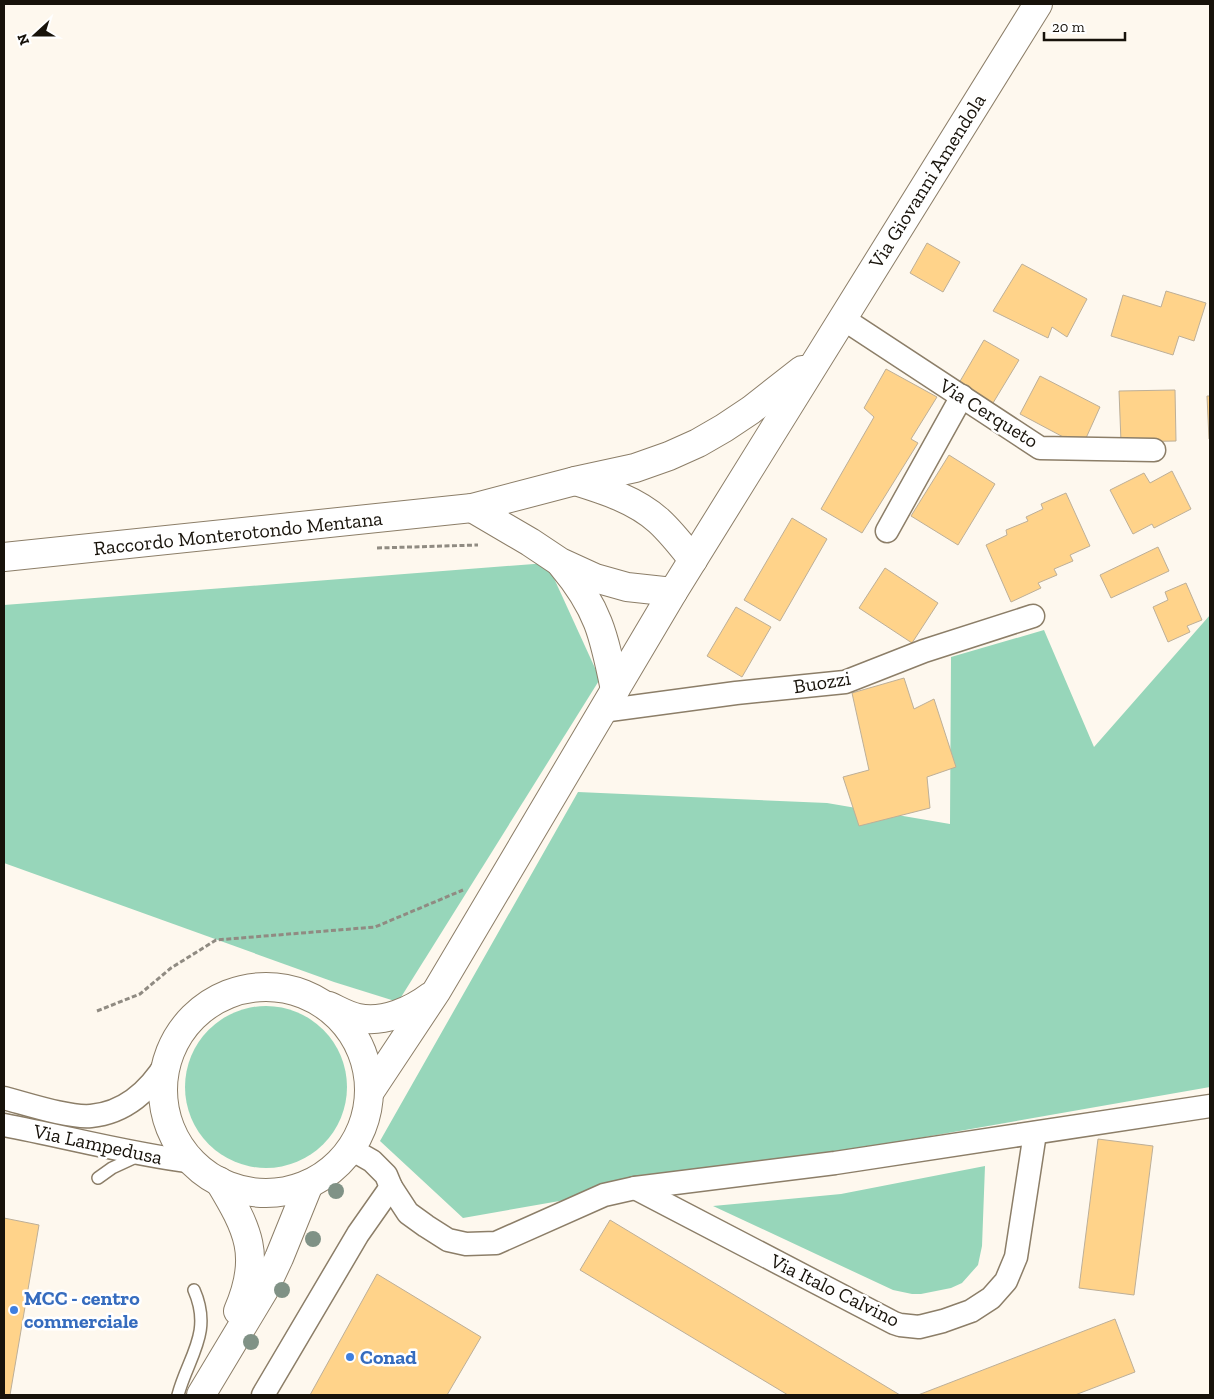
<svg xmlns="http://www.w3.org/2000/svg" width="1214" height="1399" viewBox="0 0 1214 1399" font-family="'Zilla Slab',serif">
<style>
.green{fill:#97d6ba}
.building{fill:#ffd38a;stroke:#bdaf98}
.lines{fill:none;stroke-linecap:round;stroke-linejoin:round}
.service-casing{stroke:#8c7e68;stroke-width:14}
.minor-casing{stroke:#8c7e68;stroke-width:25}
.secondary-casing{stroke:#8c7e68;stroke-width:30}
.path{stroke:#908b82;stroke-width:3;stroke-dasharray:5 2.5;stroke-linecap:butt}
.service{stroke:#fff;stroke-width:11}
.minor{stroke:#fff;stroke-width:22}
.secondary{stroke:#fff;stroke-width:28}
.tree{fill:#809286}
.shop-dot{fill:#3f7fe0;stroke:#fff;stroke-width:2}
.labels{text-anchor:middle;dominant-baseline:central;stroke-width:5;stroke-linejoin:round;paint-order:stroke}
.street-label{font-size:20px;fill:#17120a;stroke:#fff}
.shop-label{font-size:20px;font-weight:bold;fill:#366cbe;stroke:#fff;text-anchor:start}
</style>
<rect width="100%" height="100%" fill="#fef8ee"/>
<g class="green">
<path d="M547,563L600,679L398,1002L334,982L4,863V605Z"/>
<path d="M1210,615V1087L463,1218L380,1141L578,792L827,803L950,824L951,657L1044,630L1094,747Z"/>
<circle cx="266" cy="1087" r="81"/>
<path d="M985,1166L982,1246L978,1265L962,1283L951,1288L921,1294H912L893,1290L713,1206L841,1194Z"/>
</g>
<g class="building">
<path d="M927,243L960,262L943,292L910,273Z"/>
<path d="M1022,264L1087,299L1067,337L1052,327L1048,338L993,311Z"/>
<path d="M1166,291L1206,303L1194,341L1179,336L1173,355L1111,336L1123,295L1161,307Z"/>
<path d="M984,340L1019,360L993,403L959,383Z"/>
<path d="M886,369L937,397L911,439L918,443L862,533L821,509L874,417L864,408Z"/>
<path d="M1040,376L1100,407L1082,447L1020,414Z"/>
<path d="M1175,390L1176,441L1121,442L1119,391Z"/>
<path d="M1207,396H1210V439H1209Z"/>
<path d="M949,455L995,484L958,545L911,516Z"/>
<path d="M1172,471L1191,509L1154,528L1152,524L1133,534L1110,490L1144,473L1150,483Z"/>
<path d="M1066,493L1090,546L1070,555L1073,561L1054,569L1057,575L1038,583L1041,588L1011,602L986,545L1007,535L1006,530L1028,521L1026,517L1043,509L1041,504Z"/>
<path d="M792,518L827,539L780,621L744,600Z"/>
<path d="M1158,547L1169,571L1111,598L1100,575Z"/>
<path d="M885,568L938,603L912,643L859,608Z"/>
<path d="M1186,583L1202,620L1187,626L1190,632L1168,642L1153,607L1168,600L1165,592Z"/>
<path d="M736,607L771,627L742,677L707,656Z"/>
<path d="M904,678L914,709L934,699L956,767L927,777L930,808L859,826L843,777L869,770L852,693Z"/>
<path d="M1098,1139L1153,1146L1134,1295L1079,1288Z"/>
<path d="M4,1218L39,1225L10,1395H4Z"/>
<path d="M610,1220L900,1395H788L580,1270Z"/>
<path d="M377,1274L481,1337L447,1395H310Z"/>
<path d="M1115,1319L1135,1372L1075,1395H918Z"/>
</g>
<g class="lines">
<defs>
<g id="service">
<path d="M98,1178L112,1168L138,1156"/>
<path d="M178,1395C188,1357 213,1333 194,1290"/>
</g>
<g id="minor">
<path d="M842,318L1040,448L1154,450"/>
<path d="M887,531L962,396"/>
<path d="M602,711L736,693L845,682L924,651L1033,616"/>
<path d="M4,1098C27,1104 69,1118 91,1116C125,1113 150,1090 167,1062"/>
<path d="M4,1125C67,1137 129,1154 193,1162"/>
<path d="M351,1149L372,1161L386,1175L391,1187L408,1213L426,1226L448,1240L466,1244L496,1243L604,1195L635,1188L835,1163L1210,1106"/>
<path d="M635,1188L894,1323L900,1325L919,1327L943,1321L971,1311L991,1298L1006,1281L1016,1257L1035,1133"/>
<path d="M263,1395L358,1234L391,1187"/>
</g>
<g id="secondary">
<path d="M575,481C604,490 636,500 659,521C672,533 682,546 693,560"/>
<path d="M472,508L530,542L560,562L595,578L627,587L673,592"/>
<path d="M4,557L472,508L575,481L635,468L669,456L698,443L724,428L751,410L802,370"/>
<path d="M562,565C599,609 604,636 615,690"/>
<circle cx="266" cy="1090" r="103"/>
<path d="M329,1006C338,1010 348,1016 358,1018C384,1023 411,1011 431,996"/>
<path d="M369,1093L436,992L673,592L1038,4"/>
<path d="M219,1181C248,1229 262,1256 238,1311"/>
<path d="M201,1395L264,1290L279,1258L309,1184"/>
</g>
</defs>
<use href="#service" class="service-casing"/>
<use href="#minor" class="minor-casing"/>
<use href="#secondary" class="secondary-casing"/>
<g class="path">
<path d="M377,548L478,545"/>
<path d="M97,1011L140,994L171,968L216,940L375,927L463,890"/>
</g>
<use href="#service" class="service"/>
<use href="#minor" class="minor"/>
<use href="#secondary" class="secondary"/>
</g>
<g class="tree">
<circle cx="336" cy="1191" r="8"/>
<circle cx="313" cy="1239" r="8"/>
<circle cx="282" cy="1290" r="8"/>
<circle cx="251" cy="1342" r="8"/>
</g>
<g class="shop-dot">
<circle cx="14" cy="1310" r="5"/>
<circle cx="350" cy="1357" r="5"/>
</g>
<g class="labels">
<g class="street-label">
<text transform="translate(927 181) rotate(-58)">Via Giovanni Amendola</text>
<text transform="translate(989 413) rotate(32)">Via Cerqueto</text>
<text transform="translate(238 533) rotate(-6)">Raccordo Monterotondo Mentana</text>
<text transform="translate(822 682) rotate(-9)">Buozzi</text>
<text transform="translate(98 1144) rotate(12)">Via Lampedusa</text>
<text transform="translate(835 1290) rotate(26)">Via Italo Calvino</text>
</g>
<g class="shop-label">
<text x="24" y="1298">MCC - centro<tspan x="24" dy="23">commerciale</tspan></text>
<text x="360" y="1357">Conad</text>
</g>
</g>
<rect width="1214" height="1399" fill="none" stroke="#17120a" stroke-width="10"/>
<g transform="translate(35 35) rotate(249)" stroke="#ffffff" stroke-width="4" paint-order="stroke">
<path d="M0-4L9 19L0 12L-9 19Z" fill="#17120a"/>
<text y="-8" font-size="14" font-weight="bold" text-anchor="middle" fill="#17120a">N</text>
</g>
<path d="M1044 32v8h81v-8" fill="none" stroke="#17120a" stroke-width="2.5"/>
<text x="1052" y="32" font-size="15" fill="#17120a" stroke="#ffffff" stroke-width="4" paint-order="stroke">20 m</text>
</svg>
